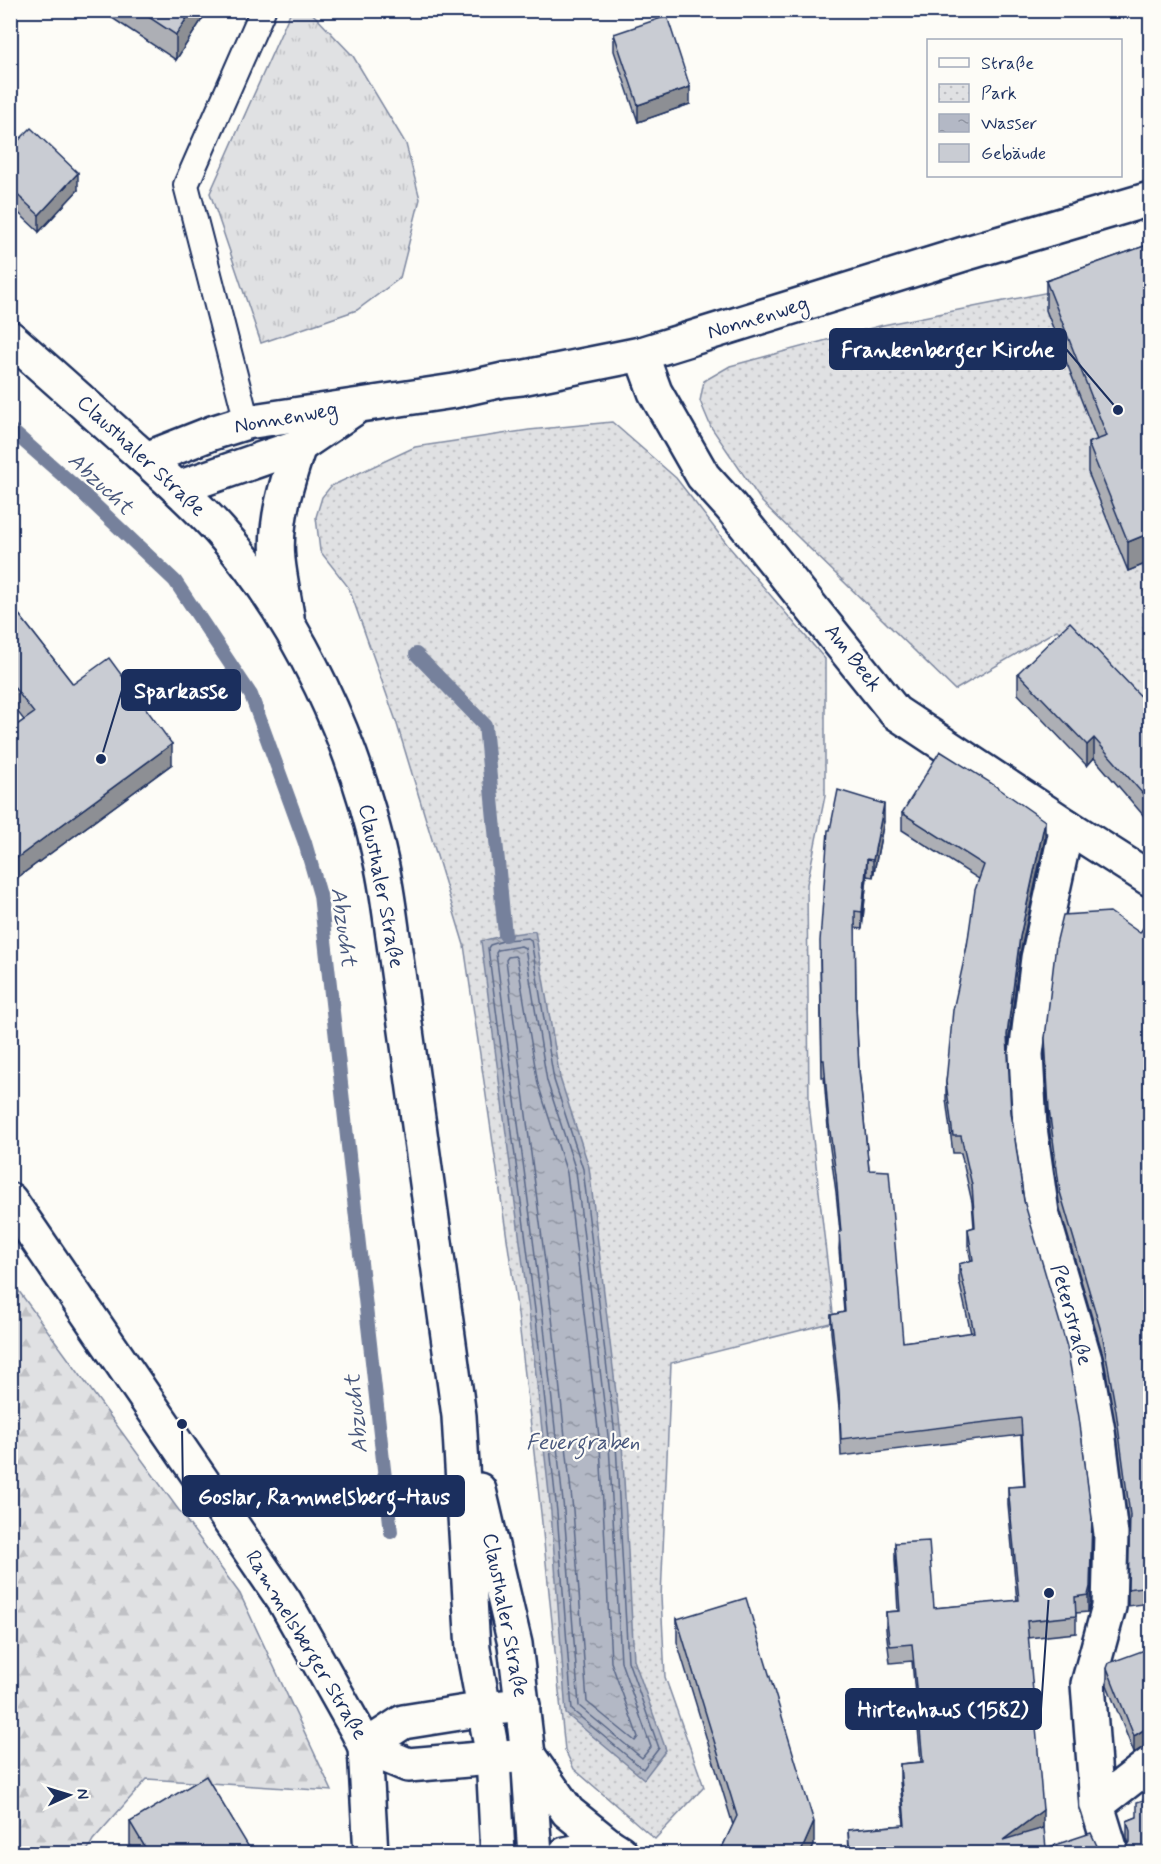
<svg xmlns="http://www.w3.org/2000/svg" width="1161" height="1864" viewBox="0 0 1161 1864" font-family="Mynerve,sans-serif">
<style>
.grass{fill:url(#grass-tufts);stroke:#7e88a0;stroke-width:1.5}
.forest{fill:url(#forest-firs);stroke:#7e88a0;stroke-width:1.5}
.park{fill:url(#park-dots);stroke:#7e88a0;stroke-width:1.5}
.water{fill:url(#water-ripples);stroke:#76819c;stroke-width:1.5}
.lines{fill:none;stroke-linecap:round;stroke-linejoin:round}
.shore{stroke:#586687;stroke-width:1.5}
.stream{stroke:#76819c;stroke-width:14}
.lane-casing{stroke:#1b2f5e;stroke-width:28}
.street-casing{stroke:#1b2f5e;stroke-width:38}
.primary-casing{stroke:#1b2f5e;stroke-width:38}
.lane{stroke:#fdfcf7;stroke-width:24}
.street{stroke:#fdfcf7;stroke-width:33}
.primary{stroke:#fdfcf7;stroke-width:33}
.wall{fill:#adafb5;stroke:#1b2f5e;stroke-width:1.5}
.shaded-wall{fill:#8d8f94;stroke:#1b2f5e;stroke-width:1.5}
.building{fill:#c9ccd3;stroke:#1b2f5e;stroke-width:1.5}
.labels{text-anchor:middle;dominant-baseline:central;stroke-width:4.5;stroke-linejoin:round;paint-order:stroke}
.street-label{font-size:21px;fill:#1b2f5e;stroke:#fdfcf7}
.water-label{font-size:22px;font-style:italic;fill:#49587d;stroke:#fdfcf7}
.leader{fill:none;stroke:#1b2f5e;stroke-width:2}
.callout-dot{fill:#1b2f5e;stroke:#fdfcf7;stroke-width:2}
.callout{fill:#1b2f5e;stroke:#1b2f5e;stroke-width:2}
.callout-label{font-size:22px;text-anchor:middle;font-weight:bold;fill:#fff}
</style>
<defs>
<pattern id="grass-tufts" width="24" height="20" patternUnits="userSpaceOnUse" patternTransform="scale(1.5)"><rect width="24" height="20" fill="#e0e1e3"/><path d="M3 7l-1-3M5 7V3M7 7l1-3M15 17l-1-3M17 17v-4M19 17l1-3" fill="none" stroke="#c0c1c5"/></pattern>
<pattern id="forest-firs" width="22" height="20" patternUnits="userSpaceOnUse" patternTransform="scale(1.5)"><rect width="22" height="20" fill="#e0e1e3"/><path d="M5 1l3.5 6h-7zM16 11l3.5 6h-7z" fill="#c0c1c5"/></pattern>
<pattern id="park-dots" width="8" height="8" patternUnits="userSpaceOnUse" patternTransform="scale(1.5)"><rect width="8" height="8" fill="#e0e1e3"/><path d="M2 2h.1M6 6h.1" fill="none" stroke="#c0c1c5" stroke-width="1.8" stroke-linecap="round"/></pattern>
<pattern id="water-ripples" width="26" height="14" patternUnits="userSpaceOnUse" patternTransform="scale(1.5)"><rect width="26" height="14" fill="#b3b8c5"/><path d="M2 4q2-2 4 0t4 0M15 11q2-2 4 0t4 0" fill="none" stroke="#9196a3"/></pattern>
</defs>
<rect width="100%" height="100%" fill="#fdfcf7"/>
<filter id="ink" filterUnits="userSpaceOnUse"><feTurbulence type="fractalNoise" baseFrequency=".0167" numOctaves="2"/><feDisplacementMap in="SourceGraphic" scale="12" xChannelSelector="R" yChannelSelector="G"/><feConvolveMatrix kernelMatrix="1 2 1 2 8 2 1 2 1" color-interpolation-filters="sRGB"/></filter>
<g filter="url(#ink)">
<path class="grass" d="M310,11L353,56L406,144L420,199L400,278L357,310L261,343L210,193L291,11Z"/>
<path class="forest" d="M10,1279L240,1594L332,1791L147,1779L93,1840L86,1853H11Z"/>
<g class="park">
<path d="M1150,272V720L1057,630L955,690L762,502L711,427L700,401L704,381L730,366L883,325Z"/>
<path d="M612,422L676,478L730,548L825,659V796L807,884L809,1104L834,1322L671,1363L661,1597L665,1677L704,1787L655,1839L574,1769L565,1750L541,1513L518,1314L464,945L396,721L349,588L320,551L316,517L322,497L331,486L415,447L529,430Z"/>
</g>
<path class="water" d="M535,931L560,1078L589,1167L622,1443L634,1660L666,1750L644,1779L566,1714L551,1512L529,1311L481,941L505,935Z"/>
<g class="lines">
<g class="shore">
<path d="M528,938L531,940L554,1080L583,1169L616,1444L628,1661L659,1748L643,1769L572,1710L557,1512L535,1310L488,948L490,945L506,940Z"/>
<path d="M521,946L525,948L547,1081L576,1171L609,1444L621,1662L651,1747L642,1758L579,1706L564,1511L542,1309L496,953L498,950Z"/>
<path d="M515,956L517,959L538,1084L567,1173L600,1445L611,1662L638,1737L635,1741L587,1702L573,1510L551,1308L506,960L508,957Z"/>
</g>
<g class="stream">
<path d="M10,429L77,488L175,581L251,695L305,843L320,895L391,1532"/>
<path d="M416,654L485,725L505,935"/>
</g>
<defs>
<path id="lane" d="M247,422L186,185L263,10"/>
<g id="street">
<path d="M641,354L655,392L703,476L731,507L895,712L1067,826L1150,879"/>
<path d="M1067,826L1038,958L1026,1054L1030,1128L1042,1213L1085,1360L1098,1431L1111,1534L1109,1607L1088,1684L1097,1805L1112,1854"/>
<path d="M10,1200L285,1602L358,1732L365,1747L371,1854"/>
<path d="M365,1747L408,1765L528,1755L568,1812L609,1845"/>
<path d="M365,1747L403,1722L485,1709L523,1705"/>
<path d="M1097,1805L1150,1764"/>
<path d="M565,1854L609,1845L620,1852"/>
</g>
<g id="primary">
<path d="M10,338C50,373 89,408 129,444C160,472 192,500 220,531C299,619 357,747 381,862C386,884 389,907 392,929L459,1416L473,1649L493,1757L498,1854"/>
<path d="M146,459L212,433L247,422L454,391L503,380L521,378L641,354L967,253L1150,199"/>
<path d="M178,488L299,446L352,410"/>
<path d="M287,616C284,597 280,579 278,560C274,521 287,482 299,446"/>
<path d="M479,1490L515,1644L528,1755L535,1854"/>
</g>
</defs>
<use href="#lane" class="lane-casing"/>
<use href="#street" class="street-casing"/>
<use href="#primary" class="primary-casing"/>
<use href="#lane" class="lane"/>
<use href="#street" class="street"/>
<use href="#primary" class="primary"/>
</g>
<g class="wall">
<path d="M103,10H208L176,60L103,12Z"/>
<path d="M614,34L690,104L638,122L614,51Z"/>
<path d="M10,149L78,190L39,232L10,205Z"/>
<path d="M1150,244V562L1128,571L1088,472V443L1097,440L1046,310V281Z"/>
<path d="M10,603L73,684L172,764L10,883V730L24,720L10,702Z"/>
<path d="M1018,673L1150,706V823L1094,758L1087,766L1018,694Z"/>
<path d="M902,813L1045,838L1020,954L1008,1047L1011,1112L1024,1201L1092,1535L1090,1604L1088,1612L1076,1613V1633L1028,1638L1043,1827L1038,1830L1046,1848L1099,1850L1105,1854H849L848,1830L904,1825L900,1781V1764L921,1762L912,1661L890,1663L886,1629V1612L898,1611L895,1560V1543L934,1608L1017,1601L1008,1504V1487L1024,1486L1021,1435L841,1456L839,1408L831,1332V1315L844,1312L839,1249L840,1232L836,1192L829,1141L824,1077H822L820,958L884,821L873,877L867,876L862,929L855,928L856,1007L859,1070L869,1170L903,1342L971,1333L959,1281V1264L971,1261L968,1246V1229L974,1227L972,1202L961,1153H953L946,1099V1082L967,946L979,879L902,830Z"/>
<path d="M1150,917V1603L1128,1606L1129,1529L1116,1428L1103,1355L1060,1209L1049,1126L1045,1038L1140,933Z"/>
<path d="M677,1619L814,1845L810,1854H719L733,1825L677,1642Z"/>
<path d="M1107,1668L1148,1745L1134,1753L1107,1685Z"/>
<path d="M1137,1817L1150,1854L1125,1850L1129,1844L1127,1838V1821Z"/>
<path d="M130,1822L253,1854H134L130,1846Z"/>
</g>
<g class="shaded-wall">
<path d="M192,10H208L176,60V35Z"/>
<path d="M690,87V104L638,122V105Z"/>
<path d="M78,173V190L39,232V215Z"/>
<path d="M1150,533V562L1128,571V542Z"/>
<path d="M1094,738V758L1087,766V745Z"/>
<path d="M172,744V764L10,883V863Z"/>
<path d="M884,804V821L873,877V860Z"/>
<path d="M1045,821V838L1020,954L1007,1052V1035L1020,937Z"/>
<path d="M867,859V876L862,929V912Z"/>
<path d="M1092,1518L1090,1604L1088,1612V1595Z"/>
<path d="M1150,1726V1743L1134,1753V1736Z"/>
<path d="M1043,1810V1827L1008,1854L1003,1840Z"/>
<path d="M814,1822V1845L810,1854H800Z"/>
</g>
<g class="building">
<path d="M138,10H192L176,35Z"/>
<path d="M667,16L690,87L638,105L614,34Z"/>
<path d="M31,128L78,173L39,215L10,188V149Z"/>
<path d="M1150,244V533L1128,542L1088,443L1107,436L1046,281Z"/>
<path d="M10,603L73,684L109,658L172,744L10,863V730L34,713L10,682Z"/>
<path d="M1070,622L1150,706V802L1094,738L1087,745L1018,673Z"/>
<path d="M940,751L991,783L1045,821L1020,937L1007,1035L1011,1112L1024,1201L1067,1347L1079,1417L1092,1518L1090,1587L1088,1595L1075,1597L1076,1616L1027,1621L1043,1810L1003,1840L1044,1828L1046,1848L1091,1833L1099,1850L1105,1854H850L848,1830L905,1825L900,1764L923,1762L912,1644L890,1646L886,1612L900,1611L895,1543L929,1541L934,1608L1019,1600L1008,1487L1025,1486L1021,1418L841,1439L839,1391L831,1315L845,1312L839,1232H841L836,1175L829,1124L824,1060H822L820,941L828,830H830L838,790L884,804L873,860L867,859L862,912L855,911L856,1007L859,1070L869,1170L889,1171L903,1342L974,1332L959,1264L973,1260L968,1229L975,1227L972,1185L961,1136H953L946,1082L953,1010L967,946L975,890L984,865L902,813Z"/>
<path d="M1110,912L1140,933L1150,917V1586L1128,1589L1130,1515L1116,1411L1103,1338L1060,1192L1049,1109L1045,1038L1056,944L1063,915Z"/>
<path d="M746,1598L814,1822L800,1854H719L737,1816L677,1619Z"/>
<path d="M1150,1648V1726L1134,1736L1107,1668L1109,1663Z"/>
<path d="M206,1776L253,1854H149L130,1822Z"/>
<path d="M1150,1798V1854H1119L1125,1850L1130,1842V1831L1127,1821L1137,1817V1802Z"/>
<path d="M622,1847L630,1854H617Z"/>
</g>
</g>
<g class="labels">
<g class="street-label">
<text transform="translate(758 318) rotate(-17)">Nonnenweg</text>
<text transform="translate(286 418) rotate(-10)">Nonnenweg</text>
<text transform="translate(141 456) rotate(43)">Clausthaler Straße</text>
<text transform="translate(853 658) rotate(52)">Am Beek</text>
<text transform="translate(381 886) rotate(79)">Clausthaler Straße</text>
<text transform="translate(1071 1315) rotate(74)">Peterstraße</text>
<text transform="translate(505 1615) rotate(79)">Clausthaler Straße</text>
<text transform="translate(306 1645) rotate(59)">Rammelsberger Straße</text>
</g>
<g class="water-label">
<text transform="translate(100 484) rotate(43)">Abzucht</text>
<text transform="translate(343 927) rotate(82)">Abzucht</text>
<text transform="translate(357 1414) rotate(-96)">Abzucht</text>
<text x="583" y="1443">Feuergraben</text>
</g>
</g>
<path class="leader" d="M1118 410L1066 349M101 759L122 690M182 1424L183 1496M1049 1593L1041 1709"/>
<g class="callout-dot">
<circle cx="1118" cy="410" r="6"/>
<circle cx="101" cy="759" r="6"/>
<circle cx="182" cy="1424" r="6"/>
<circle cx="1049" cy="1593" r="6"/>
</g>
<g class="callout">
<rect x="830" y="329" width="236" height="40" rx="6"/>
<rect x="122" y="670" width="118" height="40" rx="6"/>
<rect x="183" y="1476" width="281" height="40" rx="6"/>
<rect x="846" y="1689" width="195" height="40" rx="6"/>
</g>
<g class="callout-label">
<text x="948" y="357">Frankenberger Kirche</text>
<text x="181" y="698">Sparkasse</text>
<text x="324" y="1504">Goslar, Rammelsberg-Haus</text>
<text x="943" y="1717">Hirtenhaus (1582)</text>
</g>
<rect width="1161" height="1864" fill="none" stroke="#fdfcf7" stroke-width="36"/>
<rect x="18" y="18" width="1125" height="1828" fill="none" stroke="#1b2f5e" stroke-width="2" filter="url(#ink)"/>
<rect x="927" y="39" width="195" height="138" fill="#fdfcf7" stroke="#a3aaba" stroke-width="1.5"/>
<rect x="939" y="58" width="30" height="9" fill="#fdfcf7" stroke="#a3aaba" stroke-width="1.5"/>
<text x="981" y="69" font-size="18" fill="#1b2f5e">Straße</text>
<rect x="939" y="84" width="30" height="18" fill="url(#park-dots)" stroke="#a3aaba" stroke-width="1.5"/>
<text x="981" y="99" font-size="18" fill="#1b2f5e">Park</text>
<rect x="939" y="114" width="30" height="18" fill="url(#water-ripples)" stroke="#a3aaba" stroke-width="1.5"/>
<text x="981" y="129" font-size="18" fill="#1b2f5e">Wasser</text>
<rect x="939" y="144" width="30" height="18" fill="#c9ccd3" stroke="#a3aaba" stroke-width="1.5"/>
<text x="981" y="159" font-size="18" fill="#1b2f5e">Gebäude</text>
<g transform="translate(69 1795) rotate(86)" stroke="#fdfcf7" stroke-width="4.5" paint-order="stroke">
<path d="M0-4.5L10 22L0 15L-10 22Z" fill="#1b2f5e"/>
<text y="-9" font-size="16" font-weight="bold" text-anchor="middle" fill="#1b2f5e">N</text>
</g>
</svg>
